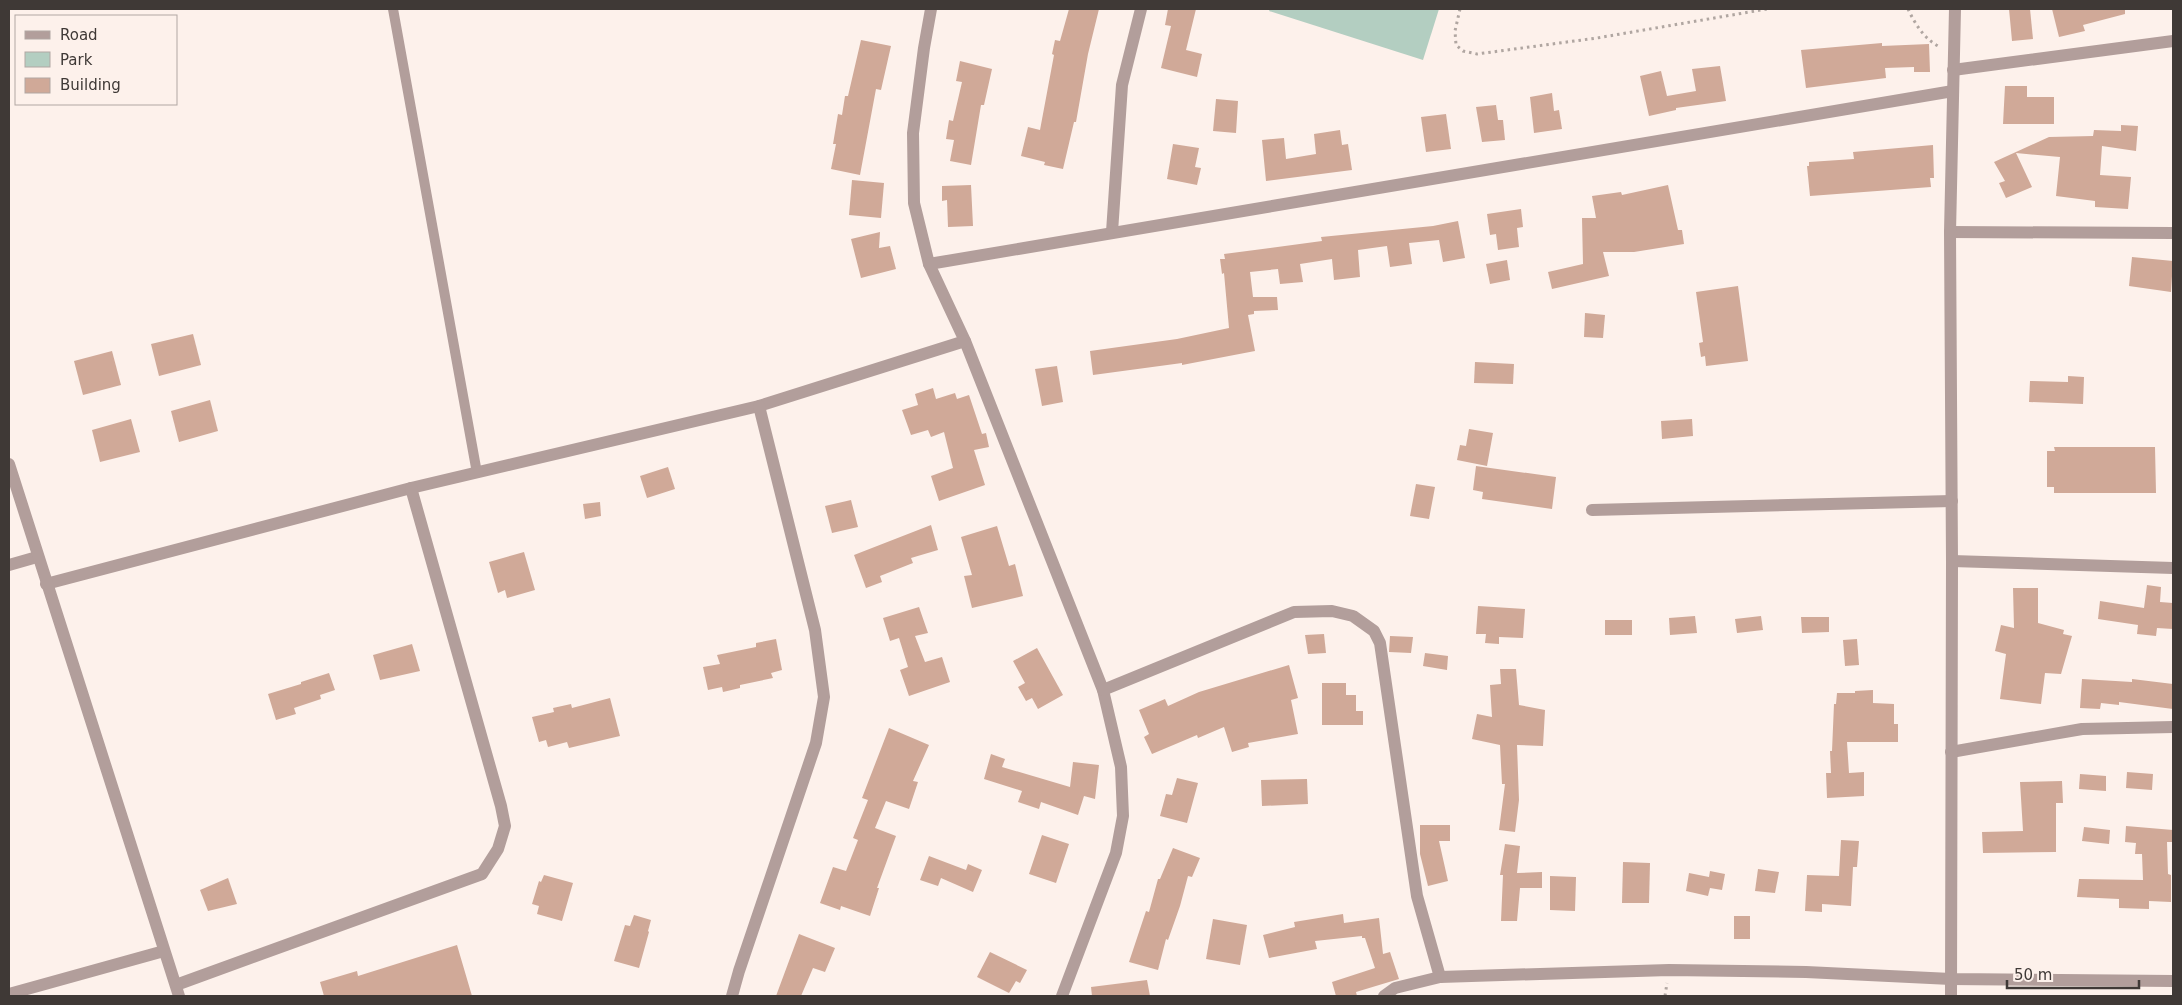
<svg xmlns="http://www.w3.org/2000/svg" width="2182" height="1005" viewBox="0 0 2182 1005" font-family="'DejaVu Sans',sans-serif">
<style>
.green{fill:#b3cec1}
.building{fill:#d0a998}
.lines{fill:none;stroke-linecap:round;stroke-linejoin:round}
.path{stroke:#b0a6a1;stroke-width:3;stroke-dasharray:2.5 4;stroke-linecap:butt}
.service{stroke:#b29e9b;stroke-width:10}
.minor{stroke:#b29e9b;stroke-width:12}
.tertiary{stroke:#b29e9b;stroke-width:12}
</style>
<rect width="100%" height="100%" fill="#fdf1eb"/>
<path class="green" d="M1270,9H1439L1423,60L1269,11Z"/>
<g class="building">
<path d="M1069,9H1099L1088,54L1076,122H1074L1063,169L1044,165L1045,162L1021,156L1028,127L1040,130L1054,55L1052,54L1055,40L1060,41Z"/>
<path d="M1168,9H1196L1186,50L1202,54L1197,77L1161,68L1171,26L1165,25Z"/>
<path d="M2009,9H2030L2033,39L2012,41Z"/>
<path d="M2052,9H2125V14L2083,25L2085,31L2059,37Z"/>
<path d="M861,40L891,46L881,90L876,89L860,175L831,169L836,144H833L838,114L842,115L845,96H848Z"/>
<path d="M1882,43V46L1929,44L1930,72H1914V67L1885,68L1886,78L1806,88L1801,50Z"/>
<path d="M960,61L992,69L984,105H981L971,165L950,161L954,140L946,139L949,120L953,121L962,82L956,81Z"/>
<path d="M1720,66L1726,101L1676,108V110L1649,116L1640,76L1661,71L1667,96L1696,91L1692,69Z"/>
<path d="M2005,86H2027V97H2054V124H2003Z"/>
<path d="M1552,93L1554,111L1559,110L1562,129L1534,133L1530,97Z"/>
<path d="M1216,99L1238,101L1236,133L1213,131Z"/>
<path d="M1496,105L1498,120H1503L1505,140L1482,142L1476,107Z"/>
<path d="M1446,114L1451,149L1426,152L1421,117Z"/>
<path d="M2121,125L2138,126L2136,151L2102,146L2100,175L2131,177L2128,209L2095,207V201L2056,196L2060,157L2016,153L2032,187L2006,198L1999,183L2005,181L1994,162L2049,137L2093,136L2094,130L2121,131Z"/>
<path d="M1340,130L1342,145L1348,144L1352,170L1266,181L1262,140L1284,138L1286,159L1316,154L1314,134Z"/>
<path d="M1173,144L1199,148L1195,167L1201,168L1197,185L1167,179Z"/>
<path d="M1933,145L1934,178H1930L1931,187L1810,196L1807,166H1809V162L1854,159L1853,152Z"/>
<path d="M852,180L884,183L881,218L849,215Z"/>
<path d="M971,185L973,226L948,227L947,200L942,201V186Z"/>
<path d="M1668,185L1678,230H1682L1684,244L1634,252H1603L1609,276L1552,289L1548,272L1583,264L1582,218H1596L1592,196L1621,192L1622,195Z"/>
<path d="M1521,209L1523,227L1517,228L1519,247L1498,250L1496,234L1490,235L1487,214Z"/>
<path d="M1458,221L1465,258L1443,262L1439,240L1409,243L1412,264L1390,267L1387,246L1358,250L1360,277L1334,280L1332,259L1300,264L1303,282L1280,284L1278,269L1250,272L1253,297H1277L1278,310L1254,311V314L1248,315L1255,351L1182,365V363L1093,375L1090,351L1177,339L1229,328L1224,273L1222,274L1220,259H1225L1224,254L1322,241L1321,237L1433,226Z"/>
<path d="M880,232L879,248L890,246L896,269L861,278L851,239Z"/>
<path d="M2132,257L2173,261L2171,292L2129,286Z"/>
<path d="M1507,260L1510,280L1490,284L1486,264Z"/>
<path d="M1738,286L1748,361L1706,366L1705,356L1701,357L1699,343L1703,342L1696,292Z"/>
<path d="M1585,313L1605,315L1603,338L1584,337Z"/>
<path d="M193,334L201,365L159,376L151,344Z"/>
<path d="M112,351L121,385L83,395L74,361Z"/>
<path d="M1475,362L1514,364L1513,384L1474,383Z"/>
<path d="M1057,366L1063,402L1042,406L1035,369Z"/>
<path d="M2068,376L2084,377L2083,404L2029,402L2030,381L2068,382Z"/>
<path d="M933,388L936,399L955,393L957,399L969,395L982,434L986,433L989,447L974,450L985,485L939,501L931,476L953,468L944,432L931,437L928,430L911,435L902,410L918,405L915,394Z"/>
<path d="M210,400L218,431L179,442L171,411Z"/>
<path d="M131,419L140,452L100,462L92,430Z"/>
<path d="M1692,419L1693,436L1662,439L1661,421Z"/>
<path d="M1469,429L1493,433L1487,466L1457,460L1460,445L1466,446Z"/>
<path d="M2054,447H2155L2156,493H2054V487H2047V451H2055Z"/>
<path d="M1476,466L1556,477L1552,509L1482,499L1483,492L1473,490Z"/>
<path d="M668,467L675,489L647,498L640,476Z"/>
<path d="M1416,484L1435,487L1429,519L1410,516Z"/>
<path d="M851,500L858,527L832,533L825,506Z"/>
<path d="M600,502L601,516L585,519L583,504Z"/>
<path d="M931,525L938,550L911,558L913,563L880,576L882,582L866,588L854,555Z"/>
<path d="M997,526L1009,566L1015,564L1023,596L972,608L964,576L972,575L961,537Z"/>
<path d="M524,552L535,590L507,598L505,590L498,593L489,562Z"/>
<path d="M2147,585L2161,587L2160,602L2173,603V629L2157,628L2156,636L2137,634L2138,625L2098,619L2100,601L2144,608Z"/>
<path d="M2013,588H2038V623L2064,630L2063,634L2072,636L2061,674L2045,673L2041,704L2000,699L2006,654L1995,651L2001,625L2014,628Z"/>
<path d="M1478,606L1525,609L1523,638L1499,637V644L1485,643L1486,634H1476Z"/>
<path d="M919,607L928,633L915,636L925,662L942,657L950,682L909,696L900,670L908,667L899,638L890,641L883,618Z"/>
<path d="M1695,616L1697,633L1670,635L1669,618Z"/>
<path d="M1761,616L1763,630L1737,633L1735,619Z"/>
<path d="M1801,617H1829V632L1802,633Z"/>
<rect x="1605" y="620" width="27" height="15"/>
<path d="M1324,634L1326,653L1308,654L1305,635Z"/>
<path d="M1390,636L1413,637L1411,653L1389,652Z"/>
<path d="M776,639L782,670L771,673L773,678L740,685V688L723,692L722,687L708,690L703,667L720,664L717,655L756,647V643Z"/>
<path d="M1857,639L1859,665L1845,666L1843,640Z"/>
<path d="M412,644L420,671L380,680L373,655Z"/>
<path d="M1037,648L1063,695L1038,709L1032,698L1026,701L1018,687L1025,683L1013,661Z"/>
<path d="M1425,653L1448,656L1447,670L1423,666Z"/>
<path d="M1289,665L1298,698L1291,700L1298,734L1248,743L1249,747L1232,752L1224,727L1198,738L1197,735L1152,754L1144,737L1149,734L1139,710L1165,699L1168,706L1199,692Z"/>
<path d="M1500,669H1516L1519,705L1545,710L1543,746L1517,745L1519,800L1515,832L1499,830L1505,784H1502L1500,745L1472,739L1477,714L1492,717L1490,685L1501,684Z"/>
<path d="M329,673L335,690L320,695L321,699L294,708L296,714L276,720L268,694L301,684V682Z"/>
<path d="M2082,679L2132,682V679L2173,684V709L2119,702V705L2101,703L2100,709L2080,708Z"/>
<path d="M1322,683H1346V695H1356V711H1363V725H1322Z"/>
<path d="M1873,690V703L1894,704V724H1898V742H1847L1849,773L1864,772V796L1827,798L1826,773H1831L1830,751H1832L1834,704H1836L1837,693H1855V691Z"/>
<path d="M610,698L620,736L569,748L567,742L548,747L546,740L539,742L532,717L554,712L553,708L571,704L572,708Z"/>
<path d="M889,728L929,745L913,781L918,782L909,809L886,801L875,828L896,836L877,888H879L870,916L841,906L840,910L820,903L833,867L846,871L858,840L853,838L868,800L862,798Z"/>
<path d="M991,754L1005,759L1002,767L1070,787L1073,762L1099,765L1095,799L1084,796L1078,815L1041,802L1039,809L1018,802L1022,791L984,779Z"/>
<path d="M2127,772L2153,774L2152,790L2126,788Z"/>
<path d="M2080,774L2106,776V791L2079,789Z"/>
<path d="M1177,778L1198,783L1187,823L1160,816L1166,794L1172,795Z"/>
<path d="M1307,779L1308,804L1262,806L1261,780Z"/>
<path d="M2062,781L2063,803H2056V852L1983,853L1982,832L2023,831L2020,782Z"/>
<path d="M1420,825H1450V841H1439L1448,881L1428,886L1420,854Z"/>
<path d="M2126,826L2173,830V842H2167L2168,874L2171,875V902L2149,901V909L2119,908V899L2077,897L2079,879L2143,880L2142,854H2135L2136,843L2125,842Z"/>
<path d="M2084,827L2110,830L2109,844L2082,841Z"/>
<path d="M1042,835L1069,844L1056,883L1029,874Z"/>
<path d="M1841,840L1859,841L1857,867H1853L1851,906L1822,904V912L1805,911L1807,875L1839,876Z"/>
<path d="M1505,844L1520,846L1517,873L1542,872V888H1520L1517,921H1501L1503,875H1500Z"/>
<path d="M1173,848L1200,858L1192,877L1188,876L1180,906L1168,940L1166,939L1158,970L1129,962L1146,911L1149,912L1158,879H1160Z"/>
<path d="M929,856L966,870L968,864L982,870L973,892L941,878L938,886L920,880Z"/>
<path d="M1623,862L1650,863L1649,903H1622Z"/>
<path d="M1758,869L1779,872L1775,893L1755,891Z"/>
<path d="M1710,871L1725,874L1722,890L1710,888L1708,896L1686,891L1689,873L1709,877Z"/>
<path d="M544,875L573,883L562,921L537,914L539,906L532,904L539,881L541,882Z"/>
<path d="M1550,876L1576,877L1575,911L1550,910Z"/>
<path d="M228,878L237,904L208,911L200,890Z"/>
<path d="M1343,914L1344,923L1379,918L1383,954L1390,952L1399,979L1356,992L1357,996H1336L1332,982L1375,968L1365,938H1362V936L1315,941L1317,949L1269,958L1263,935L1295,927L1294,922Z"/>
<path d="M634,915L651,920L648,931L649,932L639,968L614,961L625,925L630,926Z"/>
<rect x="1734" y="916" width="16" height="23"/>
<path d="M1213,919L1247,925L1240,965L1206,959Z"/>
<path d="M799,934L835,948L825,972L813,968L801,996H776Z"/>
<path d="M457,945L472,996H324L320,982L357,971L358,976Z"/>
<path d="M990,952L1027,970L1020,983L1016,981L1009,993L977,977Z"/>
<path d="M1147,980L1150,996H1092L1091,987Z"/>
</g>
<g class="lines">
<g class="path">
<path d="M1460,9L1455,31L1456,45L1463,51L1477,54L1597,38L1767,9"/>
<path d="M1908,9C1915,24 1925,40 1940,47"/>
<path d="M1665,996L1667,983"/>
</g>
<path class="service" d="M393,9L477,473"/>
<g class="minor">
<path d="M931,9L924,48L913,133L914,203L929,264L965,341L1103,690L1121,767L1123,816L1116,853L1062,996"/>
<path d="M1953,70L2173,41"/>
<path d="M1112,232L1122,85L1141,9"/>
<path d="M1950,232L2173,233"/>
<path d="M929,264L1953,91"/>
<path d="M1592,510L1952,501"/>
<path d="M1952,561L2173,568"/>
<path d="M9,565L37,557"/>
<path d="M46,584L411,488L759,406L965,341"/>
<path d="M1103,690L1294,612L1332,611L1353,616L1374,631L1380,643L1417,896L1440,977"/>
<path d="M1951,752L2082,729L2173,727"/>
<path d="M176,985L482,874L498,849L505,826L501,806L411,488"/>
<path d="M9,994L164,951"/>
<path d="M732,996L739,971L816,743L824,697L815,630L759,406"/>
<path d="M1384,996L1395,988L1440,977L1669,970L1806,972L1951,979L2173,981"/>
<path d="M1951,996L1952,561L1950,232L1955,9"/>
</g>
<path class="tertiary" d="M9,464L179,996"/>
</g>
<rect width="2182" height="1005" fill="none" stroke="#3f3936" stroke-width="20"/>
<rect x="15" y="15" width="162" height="90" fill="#fdf1eb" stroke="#b1a7a3"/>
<rect x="25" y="31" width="25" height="8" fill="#b29e9b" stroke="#b1a7a3"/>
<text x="60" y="40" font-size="15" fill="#3f3936">Road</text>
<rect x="25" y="52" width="25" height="15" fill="#b3cec1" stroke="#b1a7a3"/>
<text x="60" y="65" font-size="15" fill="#3f3936">Park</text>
<rect x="25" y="78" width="25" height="15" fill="#d0a998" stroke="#b1a7a3"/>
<text x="60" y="90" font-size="15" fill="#3f3936">Building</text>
<path d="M2007 980v8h132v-8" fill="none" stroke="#3f3936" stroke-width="2.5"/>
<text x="2014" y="980" font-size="15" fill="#3f3936" stroke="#fdf1eb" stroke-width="4" paint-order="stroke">50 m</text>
</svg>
